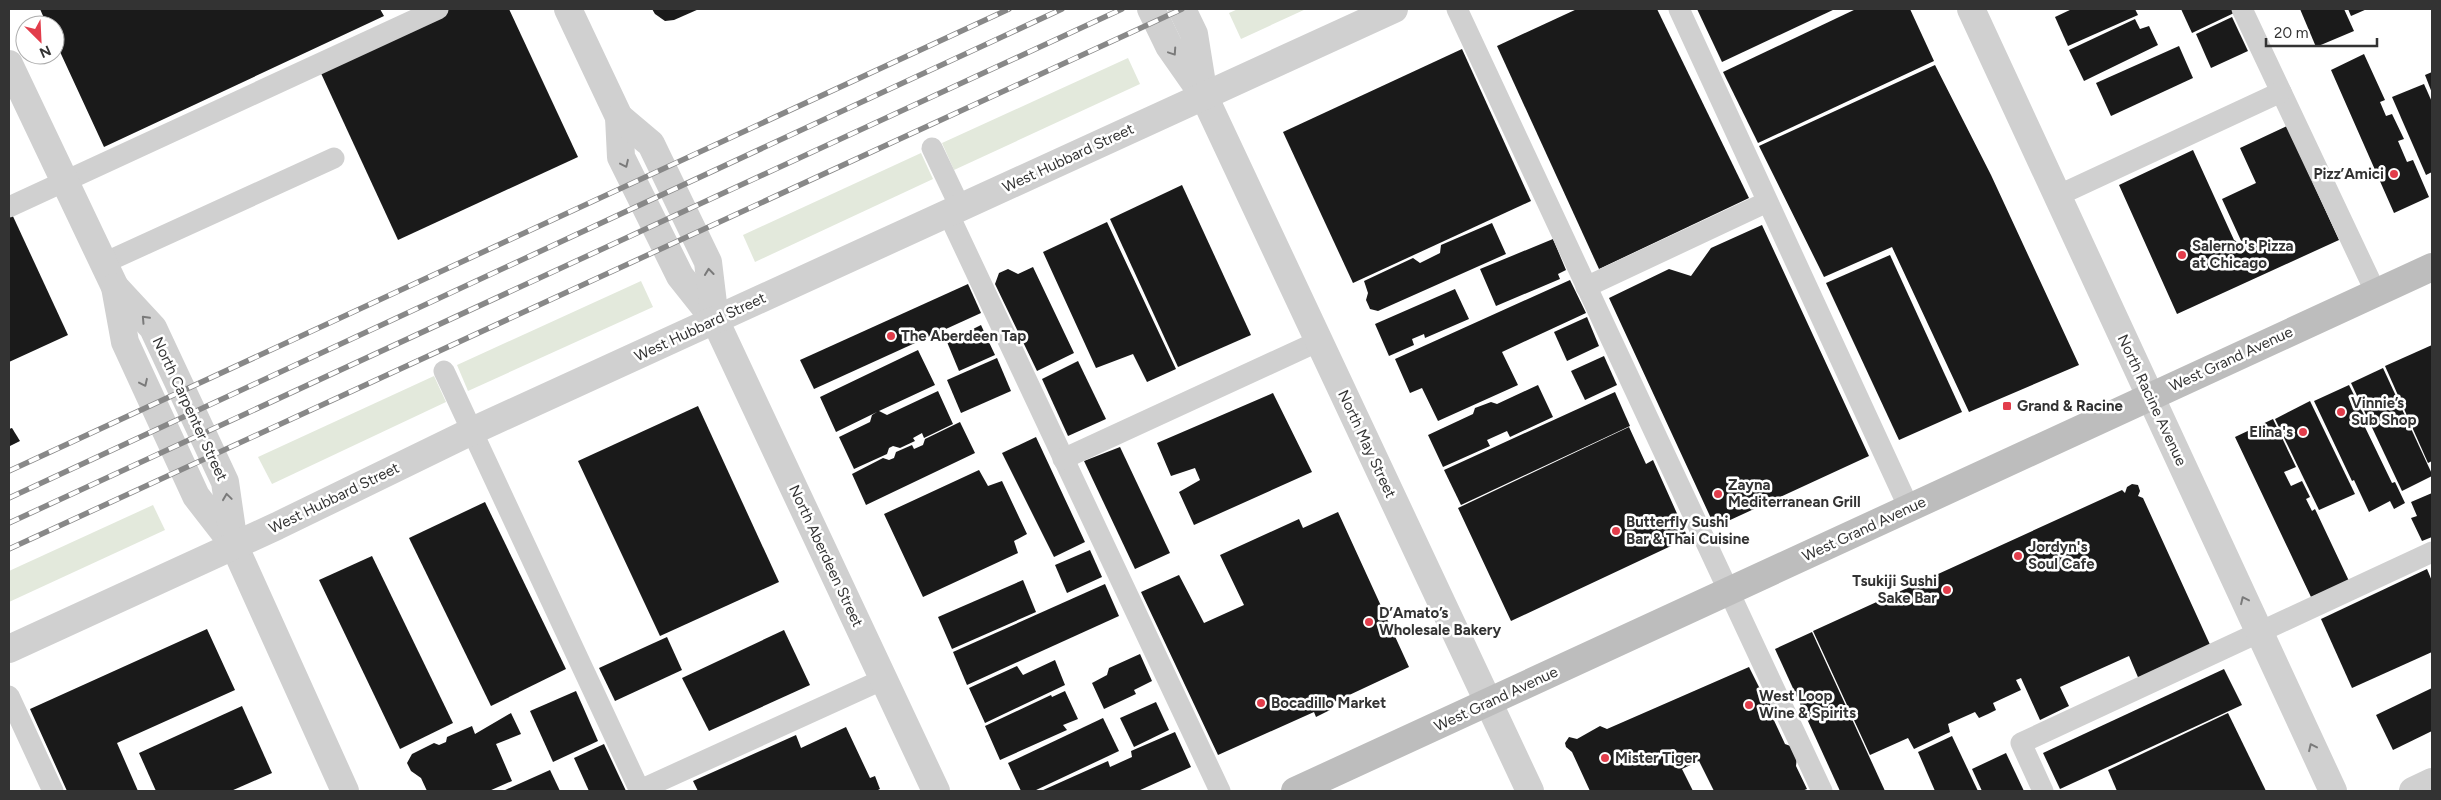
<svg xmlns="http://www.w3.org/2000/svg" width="2441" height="800" viewBox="0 0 2441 800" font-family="Figtree,sans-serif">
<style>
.green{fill:#e3e9dc}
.building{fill:#1a1a1a}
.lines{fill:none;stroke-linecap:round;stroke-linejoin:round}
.service{stroke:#d0d0d0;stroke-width:21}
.minor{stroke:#d0d0d0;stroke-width:28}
.tertiary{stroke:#d0d0d0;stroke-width:28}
.secondary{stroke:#bdbdbd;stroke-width:28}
.rail-casing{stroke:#888;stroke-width:5.5}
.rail{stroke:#fff;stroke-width:4;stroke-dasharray:11;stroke-linecap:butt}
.oneway{stroke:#7a7a7a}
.poi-dot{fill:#e23d4b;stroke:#fff;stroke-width:2}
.labels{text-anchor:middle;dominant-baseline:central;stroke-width:5;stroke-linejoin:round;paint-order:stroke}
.street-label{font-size:15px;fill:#333;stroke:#fff}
.poi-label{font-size:15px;font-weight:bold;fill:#333;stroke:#fff;text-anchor:start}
</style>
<rect width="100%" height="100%" fill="#fff"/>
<g class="green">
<path d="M1238,9H1306L1241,39L1229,13Z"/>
<path d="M1128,58L1140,84L954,170L942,143Z"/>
<path d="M921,153L933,179L755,262L743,235Z"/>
<path d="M641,281L653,307L468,391L457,365Z"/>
<path d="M434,376L446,402L272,484L258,457Z"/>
<path d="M153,505L165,530L9,602V571Z"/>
</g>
<g class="building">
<path d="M40,9H380L384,16L104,147L55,41V25H47Z"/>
<path d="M450,9H509L578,157L398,240L319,69Z"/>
<path d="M652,9H699L674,20L665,21L655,14Z"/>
<path d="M1577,9H1657L1749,198L1599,269L1497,46Z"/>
<path d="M1697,9H1835L1722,62Z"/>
<path d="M1856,9H1910L1934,61L1758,143L1723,72Z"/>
<path d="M2072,9H2135L2138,15L2068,46L2055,17Z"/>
<path d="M2181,9H2232L2234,13L2192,33Z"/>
<path d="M2300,9H2344L2354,31L2316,47Z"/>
<path d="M2348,9H2367L2351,16Z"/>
<path d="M2232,17L2248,51L2211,68L2196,34Z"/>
<path d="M2135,19L2140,29L2149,26L2158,45L2084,81L2069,50Z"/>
<path d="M2179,46L2193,78L2111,116L2096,83Z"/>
<path d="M1462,49L1531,201L1353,283L1283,132Z"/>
<path d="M2364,54L2385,100L2380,102L2386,116L2392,114L2404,139L2398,141L2407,162L2413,160L2429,197L2394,213L2331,70Z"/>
<path d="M1935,65L1991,175L2079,365L1969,412L1892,247L1824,277L1759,146Z"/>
<path d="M2432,72V93L2425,75Z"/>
<path d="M2424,84L2432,102V172L2426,175L2392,97Z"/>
<path d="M2287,126L2339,240L2177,314L2119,185L2193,150L2234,240L2243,245L2222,199L2256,183L2240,148Z"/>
<path d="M1182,185L1251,335L1178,367L1110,219Z"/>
<path d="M11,212L68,335L9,362V213Z"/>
<path d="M1107,222L1176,369L1147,382L1133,354L1096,368L1043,252Z"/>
<path d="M1492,223L1506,254L1378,311L1370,309L1366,300L1368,293L1364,281L1413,258L1420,263L1440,253L1441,245Z"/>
<path d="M1762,225L1869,456L1715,527L1609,298L1669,269L1691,276L1711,248Z"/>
<path d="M1553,239L1566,270L1558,274L1560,279L1496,306L1480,269Z"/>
<path d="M1890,255L1962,412L1899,440L1826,283Z"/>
<path d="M1033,267L1074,353L1037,371L995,284L999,273L1008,269L1018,274Z"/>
<path d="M1570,280L1586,313L1502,352L1518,385L1438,421L1422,388L1410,393L1395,359Z"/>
<path d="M968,284L981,313L814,389L800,360Z"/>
<path d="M1455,289L1469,319L1425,338L1424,334L1412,339L1414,345L1389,356L1375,324Z"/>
<path d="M1587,317L1599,346L1567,361L1554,332Z"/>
<path d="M981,325L995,355L959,371L947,342Z"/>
<path d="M2432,345V461L2428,463L2385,366Z"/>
<path d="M918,350L935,385L879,411L887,415L938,391L953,424L924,438L922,433L913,438L915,441L900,448L893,446L889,448L887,454L854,469L839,437L870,422L872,415L877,412L836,432L820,397Z"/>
<path d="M1604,356L1617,385L1585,400L1571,371Z"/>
<path d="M997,358L1011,391L961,413L947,380Z"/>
<path d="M1078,361L1106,419L1068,436L1042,379Z"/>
<path d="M2383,368L2432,474V476L2402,491L2351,383Z"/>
<path d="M1538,385L1553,417L1510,437L1507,431L1487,440L1490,446L1443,467L1428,435L1473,414L1475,408L1491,402L1497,404Z"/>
<path d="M2349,385L2367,421L2363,423L2392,483L2395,482L2405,503L2394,509L2390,501L2369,512L2354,480L2352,481L2314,401Z"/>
<path d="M1615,392L1630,426L1461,505L1444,470Z"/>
<path d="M1273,393L1312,472L1194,525L1179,492L1200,480L1195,468L1171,476L1157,443Z"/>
<path d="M2310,401L2355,494L2319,510L2275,419Z"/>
<path d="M698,406L779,582L660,636L578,461Z"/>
<path d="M2273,419L2296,467L2284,472L2291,486L2302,481L2310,497L2306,499L2312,511L2315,509L2349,581L2311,597L2235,437Z"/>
<path d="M960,422L975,453L866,505L852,474L883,458L889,460L894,458L896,452L912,445L914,449L923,445L925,439Z"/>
<path d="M1629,427L1646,464L1653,460L1688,538L1511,621L1458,508Z"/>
<path d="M12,428L20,441L10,446L9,429Z"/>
<path d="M1036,437L1085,542L1054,557L1002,453Z"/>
<path d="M1120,447L1170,553L1135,569L1084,461Z"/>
<path d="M979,470L988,486L1002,481L1027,534L1014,541L1018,553L923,597L884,514Z"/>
<path d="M2132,484L2138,485L2140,491L2138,496L2143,498L2212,649L2140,682L2129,656L2060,687L2069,706L2040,720L2021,678L2016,680L2021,690L1993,703L1996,710L1988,714L1979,718L1975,712L1948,724L1950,732L1914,749L1908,738L1870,755L1813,631L2122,490L2125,493L2127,487Z"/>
<path d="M2432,493V537L2422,541L2411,518L2417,516L2411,502Z"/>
<path d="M485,502L566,669L491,706L409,538Z"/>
<path d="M1338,512L1409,667L1330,704L1332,709L1316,717L1314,712L1218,755L1141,592L1179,575L1204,623L1244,605L1220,555L1299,519L1303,528Z"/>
<path d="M1090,550L1102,577L1067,593L1055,565Z"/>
<path d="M372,556L453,723L400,749L319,580Z"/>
<path d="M2427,569L2432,581V652L2352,688L2321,619Z"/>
<path d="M1023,580L1036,612L952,649L938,617Z"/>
<path d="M1105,584L1119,616L967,685L953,652Z"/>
<path d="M207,629L235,690L117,743L138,791H67L30,709Z"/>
<path d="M784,630L810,685L709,731L682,678Z"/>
<path d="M1812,632L1885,791H1840L1775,649Z"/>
<path d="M667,637L682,670L615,701L599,668Z"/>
<path d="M1140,654L1152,681L1134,690L1136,694L1104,709L1092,683L1107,675L1109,668Z"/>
<path d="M1055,660L1065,685L985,723L969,688L1017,666L1023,675Z"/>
<path d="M1749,667L1762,693L1770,696L1774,706L1771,714L1785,744L1793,747L1797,756L1796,766L1807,789L1802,791H1714L1699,761L1682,769L1693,791H1590L1572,752L1566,747L1565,743L1569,737L1577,739L1600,726L1607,729Z"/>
<path d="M2224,669L2242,705L2060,789L2043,753Z"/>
<path d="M2432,688V731L2393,750L2376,715Z"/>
<path d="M576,691L598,741L553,762L530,711Z"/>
<path d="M1065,691L1078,719L1063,725L1067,730L1000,760L985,726L1051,695L1052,697Z"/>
<path d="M1156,702L1169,730L1134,747L1120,718Z"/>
<path d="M242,706L272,773L231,791H156L139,753Z"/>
<path d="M511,713L521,734L496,744L512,781L489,791H427L421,778L411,771L407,763L412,754L434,743L439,745L446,742L447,737L472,726L475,734Z"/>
<path d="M2228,713L2266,791H2117L2108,770Z"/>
<path d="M1103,718L1119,751L1034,791H1021L1008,763Z"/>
<path d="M846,727L870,778L875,776L880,789L876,791H698L693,781L796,735L801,748Z"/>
<path d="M1175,732L1191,767L1138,791H1041L1108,761L1110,767L1132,757L1131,751Z"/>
<path d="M1952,736L1978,791H1935L1918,752Z"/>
<path d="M604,744L626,791H589L574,758Z"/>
<path d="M2006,753L2024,791H1982L1972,769Z"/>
<path d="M550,770L560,791H503Z"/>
</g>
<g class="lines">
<g class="service">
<path d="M1457,9L1822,791"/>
<path d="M1679,9L1909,508"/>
<path d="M2242,9L2376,293"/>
<path d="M932,148L960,207"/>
<path d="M2057,196L2281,92"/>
<path d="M9,207L438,9"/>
<path d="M948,213L1220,791"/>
<path d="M104,263L334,158"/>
<path d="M1586,287L1767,202"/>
<path d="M444,371L640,791"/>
<path d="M1063,459L1319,341"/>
<path d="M9,696L53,791"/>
<path d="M640,790L884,679"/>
<path d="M2043,791L2021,743L2432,552"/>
</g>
<g class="minor">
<path d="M568,9L619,117L621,157L680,276L715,320L936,791"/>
<path d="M1151,9L1169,46L1204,96L1530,791"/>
<path d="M1182,9L1194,34L1203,90"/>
<path d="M9,64L115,287L125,342L196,496L234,545L345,791"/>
<path d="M619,117L651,144L708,262L715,320"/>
<path d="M115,287L153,328L225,482L234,544"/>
<path d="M2413,791L2432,782"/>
</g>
<g class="tertiary">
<path d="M1971,9L2333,791"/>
<path d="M9,649L277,526L470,432L1394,9"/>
</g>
<path class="secondary" d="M1295,791L2432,267"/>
<defs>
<g id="rail">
<path d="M9,471L1009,9"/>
<path d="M9,498L1062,9"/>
<path d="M9,523L1122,9"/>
<path d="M9,549L1182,9"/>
</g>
</defs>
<use href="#rail" class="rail-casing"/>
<use href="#rail" class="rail"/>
</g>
<defs><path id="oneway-chevron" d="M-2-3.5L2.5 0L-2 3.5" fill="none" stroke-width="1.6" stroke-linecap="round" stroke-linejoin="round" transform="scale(1.25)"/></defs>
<g class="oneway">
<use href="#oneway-chevron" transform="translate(1173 52) rotate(56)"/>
<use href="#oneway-chevron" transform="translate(625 164) rotate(65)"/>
<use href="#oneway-chevron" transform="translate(709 272) rotate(-96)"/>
<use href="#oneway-chevron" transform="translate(145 319) rotate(-133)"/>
<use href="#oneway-chevron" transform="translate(144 383) rotate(65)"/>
<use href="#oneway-chevron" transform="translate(227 497) rotate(-98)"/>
<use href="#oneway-chevron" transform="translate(2244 600) rotate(-115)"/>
<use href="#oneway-chevron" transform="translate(2312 747) rotate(-115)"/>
</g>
<g class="poi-dot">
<circle cx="2394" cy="174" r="5"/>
<circle cx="2182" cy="255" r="5"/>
<circle cx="891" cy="336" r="5"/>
<rect x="2002" y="401" width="10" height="10" rx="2.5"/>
<circle cx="2341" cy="412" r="5"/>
<circle cx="2303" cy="432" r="5"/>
<circle cx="1718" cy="494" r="5"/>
<circle cx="1616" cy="531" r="5"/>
<circle cx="2018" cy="556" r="5"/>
<circle cx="1947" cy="590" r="5"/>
<circle cx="1369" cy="622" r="5"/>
<circle cx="1261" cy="703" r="5"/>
<circle cx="1749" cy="705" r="5"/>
<circle cx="1605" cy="758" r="5"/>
</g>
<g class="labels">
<g class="street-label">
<text transform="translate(1068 158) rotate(-25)">West Hubbard Street</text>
<text transform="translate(700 327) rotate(-25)">West Hubbard Street</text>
<text transform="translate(2231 359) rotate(-25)">West Grand Avenue</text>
<text transform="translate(2152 400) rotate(65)">North Racine Avenue</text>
<text transform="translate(190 409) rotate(65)">North Carpenter Street</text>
<text transform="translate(1367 444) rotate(65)">North May Street</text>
<text transform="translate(334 498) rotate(-26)">West Hubbard Street</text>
<text transform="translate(1864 529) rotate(-25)">West Grand Avenue</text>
<text transform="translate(826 556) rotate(65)">North Aberdeen Street</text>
<text transform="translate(1496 699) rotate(-25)">West Grand Avenue</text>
</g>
<g class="poi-label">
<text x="2384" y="174" text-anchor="end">Pizz’Amici</text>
<text x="2192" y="246">Salerno's Pizza<tspan x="2192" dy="17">at Chicago</tspan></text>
<text x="901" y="336">The Aberdeen Tap</text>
<text x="2351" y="403">Vinnie’s<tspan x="2351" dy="17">Sub Shop</tspan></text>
<text x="2017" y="406">Grand &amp; Racine</text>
<text x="2293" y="432" text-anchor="end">Elina's</text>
<text x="1728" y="485">Zayna<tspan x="1728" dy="17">Mediterranean Grill</tspan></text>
<text x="1626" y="522">Butterfly Sushi<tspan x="1626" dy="17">Bar &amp; Thai Cuisine</tspan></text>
<text x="2028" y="547">Jordyn's<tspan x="2028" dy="17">Soul Cafe</tspan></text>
<text x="1937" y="581" text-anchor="end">Tsukiji Sushi<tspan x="1937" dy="17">Sake Bar</tspan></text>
<text x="1379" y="613">D’Amato’s<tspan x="1379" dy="17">Wholesale Bakery</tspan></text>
<text x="1759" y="696">West Loop<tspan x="1759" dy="17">Wine &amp; Spirits</tspan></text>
<text x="1271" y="703">Bocadillo Market</text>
<text x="1615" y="758">Mister Tiger</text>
</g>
</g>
<rect width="2441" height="800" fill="none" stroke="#333333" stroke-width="20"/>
<g transform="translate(40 40) rotate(156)"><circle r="24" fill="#ffffff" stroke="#adadad"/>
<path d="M0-4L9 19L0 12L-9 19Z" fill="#e23d4b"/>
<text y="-8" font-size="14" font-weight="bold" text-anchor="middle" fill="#333333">N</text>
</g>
<path d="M2266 38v8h111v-8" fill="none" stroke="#333333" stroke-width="2.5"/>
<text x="2274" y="38" font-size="15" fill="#333333" stroke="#ffffff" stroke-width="4" paint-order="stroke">20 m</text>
</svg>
